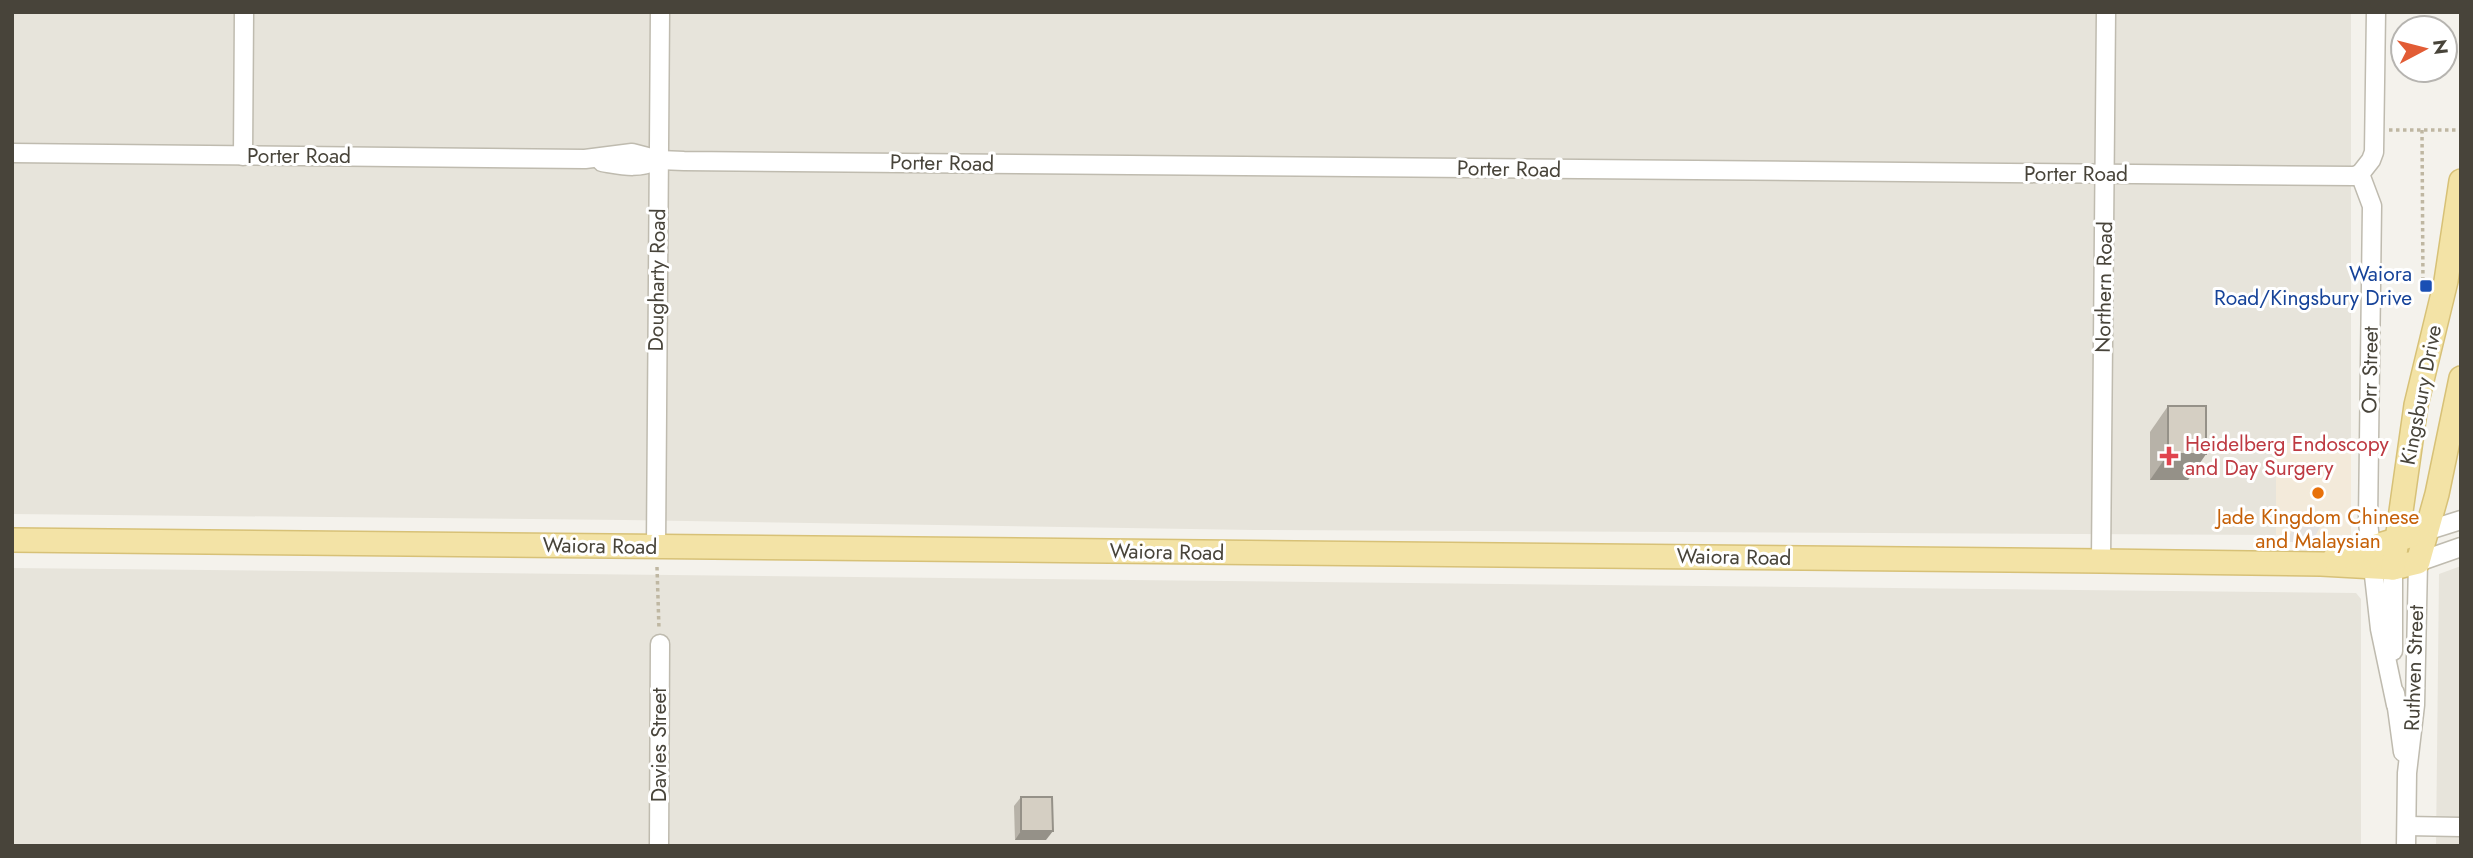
<svg xmlns="http://www.w3.org/2000/svg" width="2473" height="858" viewBox="0 0 2473 858" font-family="Jost,sans-serif">
<style>
.residential{fill:#e7e4db}
.commercial{fill:#f3eada}
.parking{fill:#e4e2e0}
.lines{fill:none;stroke-linecap:round;stroke-linejoin:round}
.minor-casing{stroke:#bfbbaf;stroke-width:21}
.major-casing{stroke:#d7c177;stroke-width:26}
.path{stroke:#bfb7a2;stroke-width:3.5;stroke-dasharray:3.5 3.5;stroke-linecap:butt}
.minor{stroke:#fff;stroke-width:18}
.major{stroke:#f3e3a6;stroke-width:23}
.wall{fill:#b7b2a8}
.shaded-wall{fill:#959188}
.building{fill:#d5cfc3;stroke:#959188;stroke-width:2}
.transit-dot{fill:#1a4fb4;stroke:#fff;stroke-width:2.5}
.health-dot{fill:#e0444e;stroke:#fff;stroke-width:2.5}
.food-dot{fill:#e8710a;stroke:#fff;stroke-width:2.5}
.labels{text-anchor:middle;dominant-baseline:central;stroke-width:6;stroke-linejoin:round;paint-order:stroke}
.street-label{font-size:21px;fill:#48443a;stroke:#fff}
.transit-label{font-size:21px;fill:#164399;stroke:#fff;text-anchor:end}
.health-label{font-size:21px;fill:#be3a42;stroke:#fff;text-anchor:start}
.food-label{font-size:21px;fill:#c56008;stroke:#fff}
</style>
<rect width="100%" height="100%" fill="#f4f2ec"/>
<g class="residential">
<path d="M12,12H2351V443L2276,444V535L1254,530L625,520L12,514Z"/>
<path d="M2461,566V846H2436L2439,574Z"/>
<path d="M12,568L2356,593L2361,599V846H12Z"/>
</g>
<rect class="commercial" x="2276" y="443" width="75" height="92"/>
<path class="parking" d="M2294,527H2320L2312,542H2286Z"/>
<g class="lines">
<defs>
<g id="minor">
<path d="M12,153L585,159L632,153L659,160L684,161L2354,176L2360,174"/>
<path d="M243,156L244,12"/>
<path d="M602,162C626,166 636,169 659,160"/>
<path d="M2360,174L2372,206L2368,522L2380,629L2396,705"/>
<path d="M2360,174L2371,160L2374,152L2376,12"/>
<path d="M2426,531L2461,520"/>
<path d="M656,547L660,12"/>
<path d="M2101,561L2106,12"/>
<path d="M2393,568V651"/>
<path d="M2395,693L2403,752"/>
<path d="M2407,826L2461,827"/>
<path d="M659,846L660,644"/>
<path d="M2406,846L2407,773L2415,705L2418,562L2461,547"/>
</g>
<g id="major">
<path d="M12,540L2101,561L2321,564L2393,568L2418,562L2437,494L2461,378"/>
<path d="M2334,559L2409,536"/>
<path d="M2393,568L2416,405L2446,281L2461,181"/>
</g>
</defs>
<use href="#minor" class="minor-casing"/>
<use href="#major" class="major-casing"/>
<g class="path">
<path d="M2389,130H2461"/>
<path d="M2422,130L2423,285"/>
<path d="M657,567L659,629"/>
</g>
<use href="#minor" class="minor"/>
<use href="#major" class="major"/>
</g>
<g class="wall">
<path d="M2168,406L2206,454L2188,480H2150V432Z"/>
<path d="M1021,797L1046,840H1015L1014,806Z"/>
</g>
<g class="shaded-wall">
<path d="M2168,454H2206L2188,480H2150Z"/>
<path d="M1021,831H1053L1046,840H1015Z"/>
</g>
<g class="building">
<rect x="2168" y="406" width="38" height="48"/>
<path d="M1021,797H1052L1053,831H1021Z"/>
</g>
<rect class="transit-dot" x="2419" y="279" width="14" height="14" rx="3.5"/>
<path class="health-dot" d="M2165.5 445.5h7v7h7v7h-7v7h-7v-7h-7v-7h7z"/>
<circle class="food-dot" cx="2318" cy="493" r="7"/>
<g class="labels">
<g class="street-label">
<text x="299" y="156">Porter Road</text>
<text transform="translate(942 163) rotate(1)">Porter Road</text>
<text transform="translate(1509 169) rotate(1)">Porter Road</text>
<text x="2076" y="174">Porter Road</text>
<text transform="translate(657 280) rotate(-89)">Dougharty Road</text>
<text transform="translate(2104 287) rotate(-89)">Northern Road</text>
<text transform="translate(2370 370) rotate(-89)">Orr Street</text>
<text transform="translate(2421 395) rotate(-79)">Kingsbury Drive</text>
<text transform="translate(600 546) rotate(1)">Waiora Road</text>
<text transform="translate(1167 552) rotate(1)">Waiora Road</text>
<text transform="translate(1734 557) rotate(1)">Waiora Road</text>
<text transform="translate(2414 668) rotate(-88)">Ruthven Street</text>
<text transform="translate(659 745) rotate(-90)">Davies Street</text>
</g>
<g class="transit-label">
<text x="2412" y="274">Waiora<tspan x="2412" dy="24">Road/Kingsbury Drive</tspan></text>
</g>
<g class="health-label">
<text x="2185" y="444">Heidelberg Endoscopy<tspan x="2185" dy="24">and Day Surgery</tspan></text>
</g>
<g class="food-label">
<text x="2318" y="517">Jade Kingdom Chinese<tspan x="2318" dy="24">and Malaysian</tspan></text>
</g>
</g>
<rect width="2473" height="858" fill="none" stroke="#48443a" stroke-width="28"/>
<g transform="translate(2424 49) rotate(83)"><circle r="33" fill="#ffffff" stroke="#b6b4b0" stroke-width="2"/>
<path d="M0-5L12 26L0 18L-12 26Z" fill="#e25c35"/>
<text y="-10" font-size="19" font-weight="bold" text-anchor="middle" fill="#48443a">N</text>
</g>
</svg>
